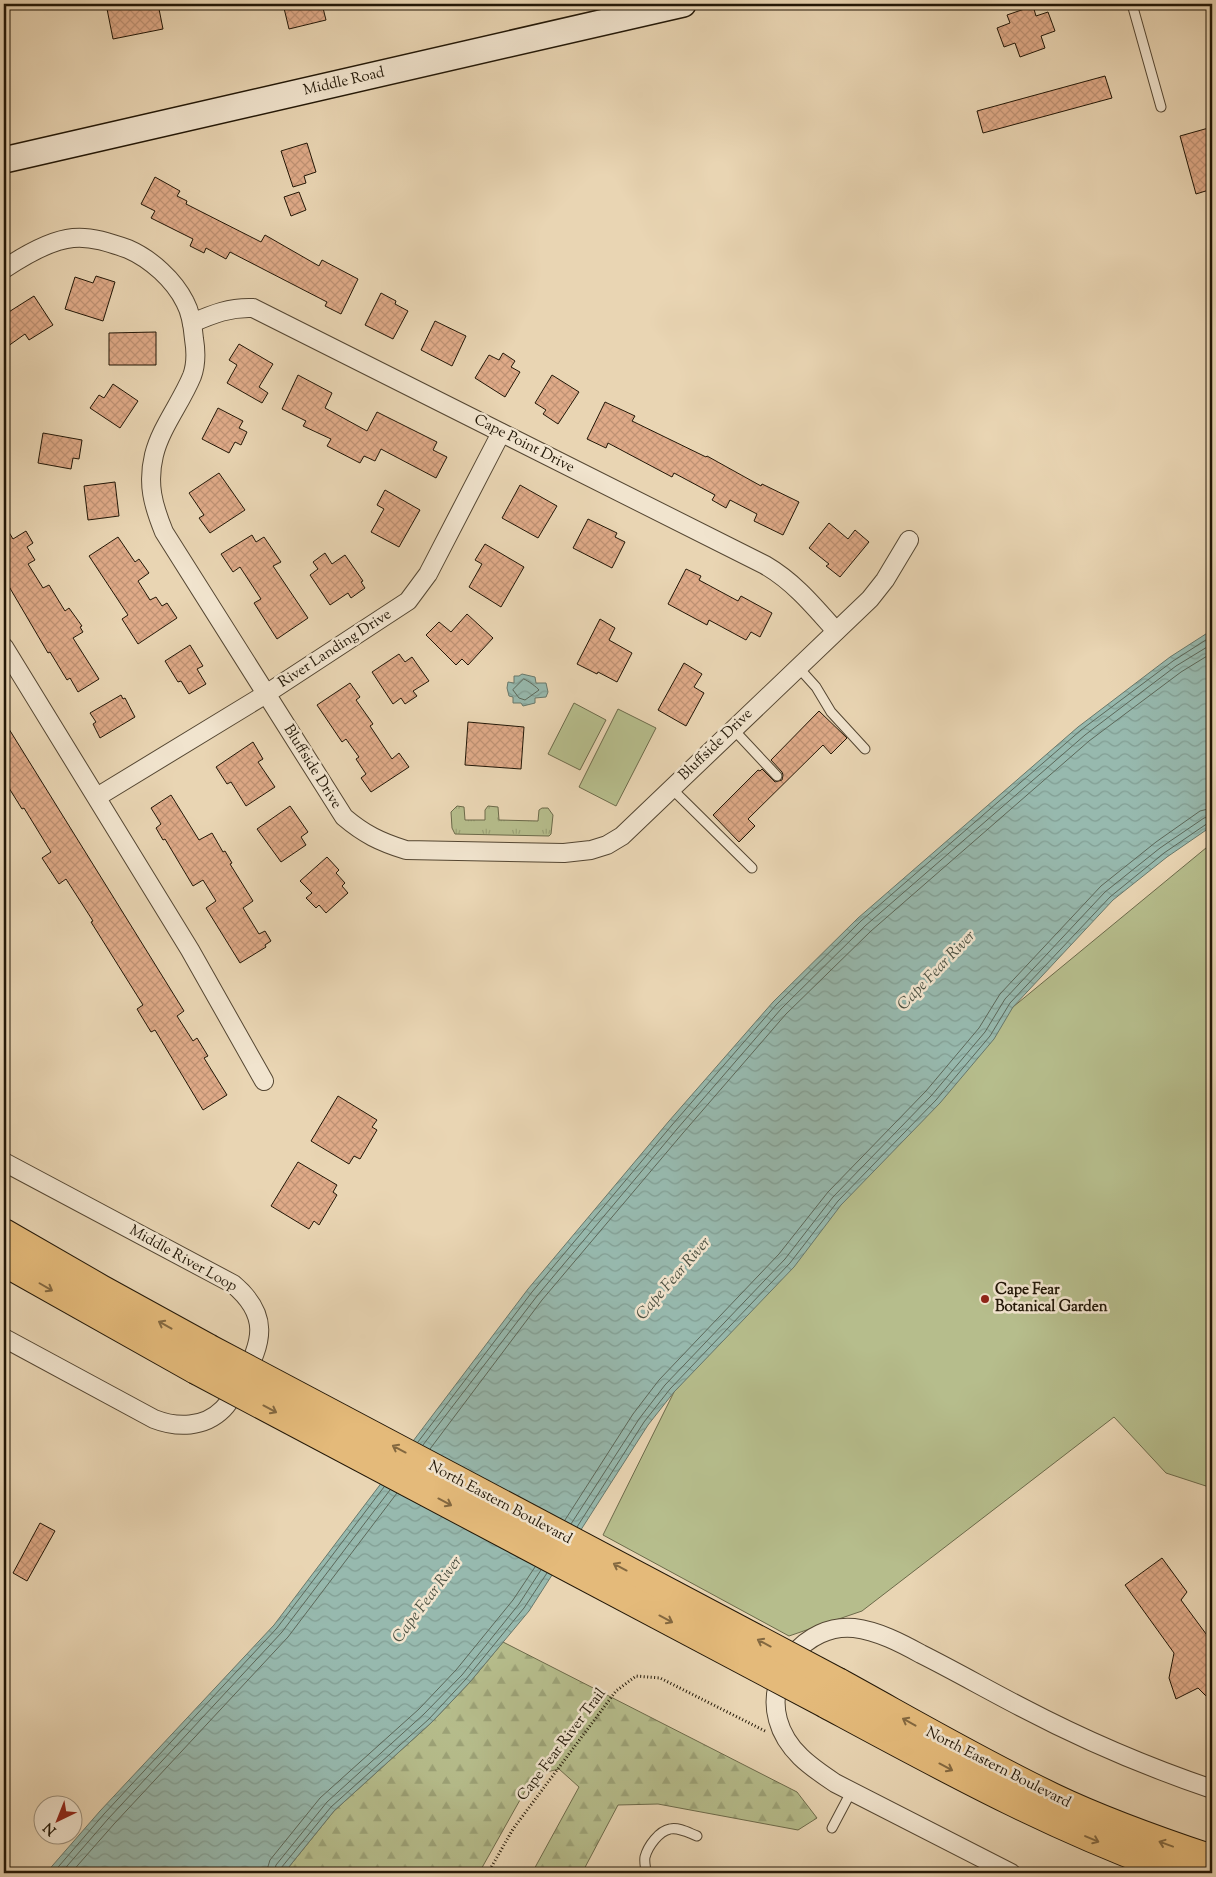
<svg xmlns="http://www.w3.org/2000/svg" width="1216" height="1877" viewBox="0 0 1216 1877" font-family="'Sorts Mill Goudy',serif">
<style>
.grass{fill:url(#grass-tufts);stroke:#6c6a4a}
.forest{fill:url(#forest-firs);stroke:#6c6a4a}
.garden{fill:#b6bd8c;stroke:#6c6a4a}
.water{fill:url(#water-waves);stroke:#68786b}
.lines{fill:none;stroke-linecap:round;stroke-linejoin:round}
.shore{stroke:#5c685a;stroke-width:1}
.building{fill:url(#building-cross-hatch);stroke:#221707}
.lane-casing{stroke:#544632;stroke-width:11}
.street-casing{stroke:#544632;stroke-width:20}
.secondary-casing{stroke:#221707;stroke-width:28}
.highway-casing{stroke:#221707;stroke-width:30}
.path{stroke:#221707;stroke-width:3;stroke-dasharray:1 2.5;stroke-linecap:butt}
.lane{stroke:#f1e4ce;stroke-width:9}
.street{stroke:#f1e4ce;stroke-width:18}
.secondary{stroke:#f1e4ce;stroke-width:25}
.highway{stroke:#e4ba7a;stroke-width:28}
.highway-bridge-casing{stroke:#221707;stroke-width:30;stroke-linecap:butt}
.highway-bridge{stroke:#e4ba7a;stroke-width:28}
.oneway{stroke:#836840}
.poi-dot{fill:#8f2418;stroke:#f1e4ce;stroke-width:2}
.labels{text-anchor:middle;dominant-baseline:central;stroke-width:5;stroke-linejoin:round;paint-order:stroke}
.street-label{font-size:15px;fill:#221707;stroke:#f1e4ce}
.poi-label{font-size:15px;font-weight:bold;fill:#221707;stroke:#f1e4ce;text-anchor:start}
.water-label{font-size:16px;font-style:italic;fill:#4b5041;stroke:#f1e4ce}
</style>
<defs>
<pattern id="grass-tufts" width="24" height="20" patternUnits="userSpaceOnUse" patternTransform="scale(1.25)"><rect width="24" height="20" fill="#b6bd8c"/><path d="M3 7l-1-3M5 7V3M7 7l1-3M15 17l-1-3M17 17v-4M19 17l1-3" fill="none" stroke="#9ca277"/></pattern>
<pattern id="forest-firs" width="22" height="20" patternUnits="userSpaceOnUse" patternTransform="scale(1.25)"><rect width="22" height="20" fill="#b6bd8c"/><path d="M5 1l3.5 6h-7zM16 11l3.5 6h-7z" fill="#9ca277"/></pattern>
<pattern id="water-waves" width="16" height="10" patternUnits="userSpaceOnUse" patternTransform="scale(1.25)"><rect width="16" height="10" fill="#97b9ae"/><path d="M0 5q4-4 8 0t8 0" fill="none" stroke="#829e94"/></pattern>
<pattern id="building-cross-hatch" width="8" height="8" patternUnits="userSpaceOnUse" patternTransform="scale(1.25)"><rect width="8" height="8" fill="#dfaa88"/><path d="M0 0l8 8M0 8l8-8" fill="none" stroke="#bf9274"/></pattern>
</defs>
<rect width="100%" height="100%" fill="#e9d5b3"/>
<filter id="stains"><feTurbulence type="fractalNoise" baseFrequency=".004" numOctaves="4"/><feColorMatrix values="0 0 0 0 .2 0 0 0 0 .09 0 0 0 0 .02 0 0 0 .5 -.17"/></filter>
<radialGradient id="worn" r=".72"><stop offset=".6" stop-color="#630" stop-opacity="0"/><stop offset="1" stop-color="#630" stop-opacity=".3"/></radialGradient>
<path class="grass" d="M457,806L464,807L465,820H485V810L488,806L498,807L499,820L538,821L539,810L542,808H548L553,815L551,834L549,836L455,834L452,828L451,812Z"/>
<path class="forest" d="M503,1642L797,1792L817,1818L798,1830L658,1804L618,1805L582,1873H532L579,1787L559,1769L534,1775L479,1873H284L334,1811L432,1722L470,1682Z"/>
<g class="garden">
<path d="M574,703L606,720L580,770L548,754Z"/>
<path d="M618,709L656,728L616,806L579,787Z"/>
<path d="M1212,843V1488L1166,1473L1114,1417L862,1611L789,1636L603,1535L674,1392L1013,1007Z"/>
</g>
<g class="water">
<path d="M1212,630V826L1167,857L1113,900L1013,1007L994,1039L940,1103L841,1205L794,1267L674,1392L648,1425L529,1611L470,1682L432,1722L334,1811L284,1873H46L100,1811L274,1625L528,1289L669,1121L773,1002L858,918L1078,727L1170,657Z"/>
<path d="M522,674L535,677L536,683H546L548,692L546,697L535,698V703L523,706L521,703H513V697L509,696L507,688L508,682L514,683V676H519Z"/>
</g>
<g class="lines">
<g class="shore">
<path d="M524,679C527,680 538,688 539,690L525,700L519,698L513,690Z"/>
<path d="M418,1442L532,1292L672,1125L776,1005L861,921L1081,730L1173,661L1212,636"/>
<path d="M423,1445L537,1296L677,1129L781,1009L865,926L1085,735L1176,666L1212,644"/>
<path d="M430,1449L542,1300L683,1133L786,1014L871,931L1089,741L1181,672L1212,653"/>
<path d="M565,1520L633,1414L659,1380L779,1254L828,1192L926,1091L979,1028L1000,994L1101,886L1156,842L1200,811L1212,808"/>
<path d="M571,1524L639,1419L665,1385L785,1259L833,1197L931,1096L985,1032L1005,999L1105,892L1160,848L1204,818L1212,816"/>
<path d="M577,1527L644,1422L670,1389L790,1263L838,1201L936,1100L990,1036L1010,1003L1110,897L1164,853L1208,823L1212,822"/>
<path d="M53,1873L104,1814L277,1628L384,1487"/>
<path d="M61,1873L108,1819L282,1632L390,1490"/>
<path d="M71,1873L114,1824L288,1637L397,1493"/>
<path d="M266,1873L270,1860L320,1798L419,1709L456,1670L513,1600L535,1567"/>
<path d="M274,1873L276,1865L327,1802L424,1714L462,1675L519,1604L541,1570"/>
<path d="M280,1873L281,1868L331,1807L429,1719L466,1679L524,1608L547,1573"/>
</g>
</g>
<g class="building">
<path d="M106,4H158L163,29L113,39Z"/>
<path d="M283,4H322L326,20L289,29Z"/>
<path d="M1033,6L1036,16L1048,12L1055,31L1041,36L1045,48L1020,57L1015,43L1004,47L997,28L1010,23L1007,15Z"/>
<path d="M1105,76L1112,98L983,133L977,111Z"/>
<path d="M1212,127V189L1196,194L1180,136Z"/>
<path d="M307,143L316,172L304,176L306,183L293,187L281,151Z"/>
<path d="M155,177L180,191L177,196L187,201L186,204L261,242L265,235L319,266L322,260L358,279L341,314L325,306L327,302L230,252L226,259L206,248L204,253L190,246L193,239L151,218L155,211L141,204Z"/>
<path d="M299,192L306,210L291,216L284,197Z"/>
<path d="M96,276L115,282L103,321L65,309L75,277L93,283Z"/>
<path d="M381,293L396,301L395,304L408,311L393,339L365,325Z"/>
<path d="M34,296L53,325L29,340L25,334L4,349V315Z"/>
<path d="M435,321L466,336L452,366L421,350Z"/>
<path d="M156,332V365H109V333Z"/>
<path d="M239,344L273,364L259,387L268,393L262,403L227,383L237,365L229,360Z"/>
<path d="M503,353L515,361L511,367L520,372L505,397L475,378L489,355L499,360Z"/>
<path d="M298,375L332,393L325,408L367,431L377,412L437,442L433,450L447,457L436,478L381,449L375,461L364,456L360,463L327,446L331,439L303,426L306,421L282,409Z"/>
<path d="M552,375L579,392L558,424L543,414L546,410L535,403Z"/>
<path d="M113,384L138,401L120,428L90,408L99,395L104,398Z"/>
<path d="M605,402L635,416L632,421L706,457L707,456L761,486L762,484L799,502L783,535L754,521L757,514L730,500L726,508L712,500L715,495L674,473L672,477L608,443L606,448L587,439Z"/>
<path d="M218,408L243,421L239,428L247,432L241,445L235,442L229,453L202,439Z"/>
<path d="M43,433L82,440L79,459L73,458L71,469L38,463Z"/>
<path d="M219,473L245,510L210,533L199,518L204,515L189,493Z"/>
<path d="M115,482L119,516L88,520L84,486Z"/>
<path d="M520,485L557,506L538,538L502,518Z"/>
<path d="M385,490L420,510L399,547L371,532L384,509L377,505Z"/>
<path d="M588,519L617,533L615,537L625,542L612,568L573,548Z"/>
<path d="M829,523L848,539L855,530L869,542L840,577L826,566L829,564L809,548Z"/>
<path d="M4,524L13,539L26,531L33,543L27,547L35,560L28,564L43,588L49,585L65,611L69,608L82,626L80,627L83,632L73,638L99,679L78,692L70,678L67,680L50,652L48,653L4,578Z"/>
<path d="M252,535L256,542L264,537L281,562L273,566L308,618L277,639L254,603L261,599L240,567L233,572L221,554Z"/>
<path d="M118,537L135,562L139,559L149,573L138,581L150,600L156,597L162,606L167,603L177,618L138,644L122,619L128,615L89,556Z"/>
<path d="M485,544L524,567L501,607L469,587L482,564L475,560Z"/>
<path d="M325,553L332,564L345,555L363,581L361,582L365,588L351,598L348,593L330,605L310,575L318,569L313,562Z"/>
<path d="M686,569L701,576L699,580L738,601L741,596L772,613L760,637L751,632L746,640L709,620L707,625L668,604Z"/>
<path d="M467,614L493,638L468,665L462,659L456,665L426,635L439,622L451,632Z"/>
<path d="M600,619L615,628L609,640L632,653L617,682L598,672L597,674L577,664Z"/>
<path d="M190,645L203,666L197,669L206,684L189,694L181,681L178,682L165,661Z"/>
<path d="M399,654L405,662L412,657L429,681L413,691L417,696L405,704L401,698L393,704L372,672Z"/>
<path d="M684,663L702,674L694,687L704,693L686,726L658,710Z"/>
<path d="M350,683L360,697L356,700L373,724L370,726L392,759L399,753L409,767L371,792L361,778L366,774L356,759L359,757L346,739L342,742L317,705Z"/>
<path d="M121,695L123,699L125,698L135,717L100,738L93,724L96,722L90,713Z"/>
<path d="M819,711L847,738L831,754L823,745L748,819L755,826L739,842L713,815L758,770L760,771L762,769L775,782L782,780L783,775L782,772L771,760Z"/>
<path d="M4,721L184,1011L177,1016L193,1041L197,1038L208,1056L204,1058L227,1095L203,1110L155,1030L151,1032L137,1009L143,1005L91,922L93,921L66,879L59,884L42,858L51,852L24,808L22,809L4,780Z"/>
<path d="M468,722L524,727L521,769L465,765Z"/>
<path d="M253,742L263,759L258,762L275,787L246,806L231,782L227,784L216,767Z"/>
<path d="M171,795L199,840L212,833L223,852L225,851L232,863L230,864L253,901L243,908L259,934L265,931L271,941L265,945L266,947L240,963L206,908L216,901L203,880L193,886L165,839L163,840L156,828L161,824L151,808Z"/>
<path d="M290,806L308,832L301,837L306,845L281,862L257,829Z"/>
<path d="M327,857L339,870L336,873L345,883L342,886L348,893L326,913L319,905L316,908L306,898L312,893L300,881Z"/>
<path d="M338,1096L377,1120L372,1127L377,1130L360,1159L354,1156L349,1164L311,1141Z"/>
<path d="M298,1162L337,1185L333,1192L337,1195L319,1225L314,1221L309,1229L271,1206Z"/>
<path d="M40,1523L55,1531L27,1581L13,1573Z"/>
<path d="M1162,1558L1187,1592L1181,1600L1212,1642V1702L1198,1688L1176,1699L1169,1678L1174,1653L1125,1585Z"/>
</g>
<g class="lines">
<defs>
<g id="lane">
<path d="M1132,4L1161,107"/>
<path d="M798,667L816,687L831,712L865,749"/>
<path d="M733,729L777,776"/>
<path d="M671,788L752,868"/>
<path d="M832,1828L851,1792"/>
<path d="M646,1873C646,1869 644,1862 645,1857C648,1846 659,1831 670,1829C679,1827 689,1833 697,1836"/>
</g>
<g id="street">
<path d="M4,269C22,257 51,240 73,238C91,236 111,243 128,249C151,259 174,280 185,302C191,313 193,327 194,339C196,351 196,365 192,376C181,403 161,427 154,455C147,484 153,505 164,532L344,817C364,834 380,842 406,850L564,853L591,850L607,845L622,836L870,599L885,580L909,540"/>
<path d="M192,323C213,314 230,307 253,308L765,565C794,582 813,605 836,631"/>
<path d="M4,647L190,950L264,1081"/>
<path d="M97,797L266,694L408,601L428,574L501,433"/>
<path d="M4,1162L233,1284C270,1315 263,1342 242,1380C236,1390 231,1401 223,1409C204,1428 177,1428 154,1419L4,1338"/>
<path d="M1011,1873L835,1783C811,1767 786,1750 778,1720C765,1674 806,1623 854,1628C878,1631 901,1643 921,1654C955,1671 988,1690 1021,1707C1082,1739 1147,1767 1212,1789"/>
</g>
<path id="secondary" d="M4,160L683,4"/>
<g id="highway">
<path d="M4,1233L101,1289L208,1348"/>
<path d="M4,1262L196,1370"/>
<path d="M838,1682C909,1721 979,1762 1052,1797C1104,1822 1158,1841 1212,1859"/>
<path d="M826,1704C941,1766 1057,1830 1181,1873"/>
</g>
</defs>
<use href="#lane" class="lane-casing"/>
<use href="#street" class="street-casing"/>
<use href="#secondary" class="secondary-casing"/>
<use href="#highway" class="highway-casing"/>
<path class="path" d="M488,1873L513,1829L616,1691L636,1676L660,1678L765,1731"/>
<use href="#lane" class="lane"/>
<use href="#street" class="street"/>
<use href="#secondary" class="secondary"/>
<use href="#highway" class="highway"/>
<defs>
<g id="highway-bridge">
<path d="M208,1348L838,1682"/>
<path d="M196,1370L826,1704"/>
</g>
</defs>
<use href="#highway-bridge" class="highway-bridge-casing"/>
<use href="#highway-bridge" class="highway-bridge"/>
</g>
<defs><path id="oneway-shaft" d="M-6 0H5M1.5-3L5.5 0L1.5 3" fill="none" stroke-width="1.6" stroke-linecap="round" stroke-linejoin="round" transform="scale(1.25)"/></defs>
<g class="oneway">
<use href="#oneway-shaft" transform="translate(46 1287) rotate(30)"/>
<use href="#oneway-shaft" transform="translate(165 1325) rotate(-151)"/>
<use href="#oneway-shaft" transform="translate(270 1409) rotate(28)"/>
<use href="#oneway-shaft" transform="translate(399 1449) rotate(-152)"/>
<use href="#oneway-shaft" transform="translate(445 1502) rotate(28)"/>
<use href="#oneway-shaft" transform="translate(620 1567) rotate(-152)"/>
<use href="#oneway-shaft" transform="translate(666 1619) rotate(28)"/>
<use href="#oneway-shaft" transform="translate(764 1643) rotate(-152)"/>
<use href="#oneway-shaft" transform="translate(909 1722) rotate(-151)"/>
<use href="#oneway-shaft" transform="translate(946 1767) rotate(28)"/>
<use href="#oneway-shaft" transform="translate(1092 1839) rotate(23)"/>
<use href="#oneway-shaft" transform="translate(1166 1844) rotate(-160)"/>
</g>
<circle class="poi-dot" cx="985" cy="1299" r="5"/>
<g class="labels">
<g class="street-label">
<text transform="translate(344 82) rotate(-13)">Middle Road</text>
<text transform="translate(524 444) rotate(27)">Cape Point Drive</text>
<text transform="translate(335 649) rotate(-33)">River Landing Drive</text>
<text transform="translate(716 745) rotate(-44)">Bluffside Drive</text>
<text transform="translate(312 767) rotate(58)">Bluffside Drive</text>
<text transform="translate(183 1259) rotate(29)">Middle River Loop</text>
<text transform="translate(500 1503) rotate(28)">North Eastern Boulevard</text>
<text transform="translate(562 1745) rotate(-53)">Cape Fear River Trail</text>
<text transform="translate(998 1768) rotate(27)">North Eastern Boulevard</text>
</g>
<g class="poi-label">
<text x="995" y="1290">Cape Fear<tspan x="995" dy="17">Botanical Garden</tspan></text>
</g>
<g class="water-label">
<text transform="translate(937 971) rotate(-46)">Cape Fear River</text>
<text transform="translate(674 1279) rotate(-49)">Cape Fear River</text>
<text transform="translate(428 1600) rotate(-53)">Cape Fear River</text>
</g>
</g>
<rect width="1216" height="1877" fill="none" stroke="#e9d5b3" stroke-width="20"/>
<rect x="5" y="5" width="1206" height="1867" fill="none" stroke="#221707" stroke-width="2.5"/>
<rect x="10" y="10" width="1196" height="1857" fill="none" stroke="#221707"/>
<g transform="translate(58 1820) rotate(223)"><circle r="24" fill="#f1e4ce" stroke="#9e927e"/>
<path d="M0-4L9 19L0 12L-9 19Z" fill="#8f2418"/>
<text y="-8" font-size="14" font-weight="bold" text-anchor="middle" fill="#221707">N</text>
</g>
<rect width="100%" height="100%" filter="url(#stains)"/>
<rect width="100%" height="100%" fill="url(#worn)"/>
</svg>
